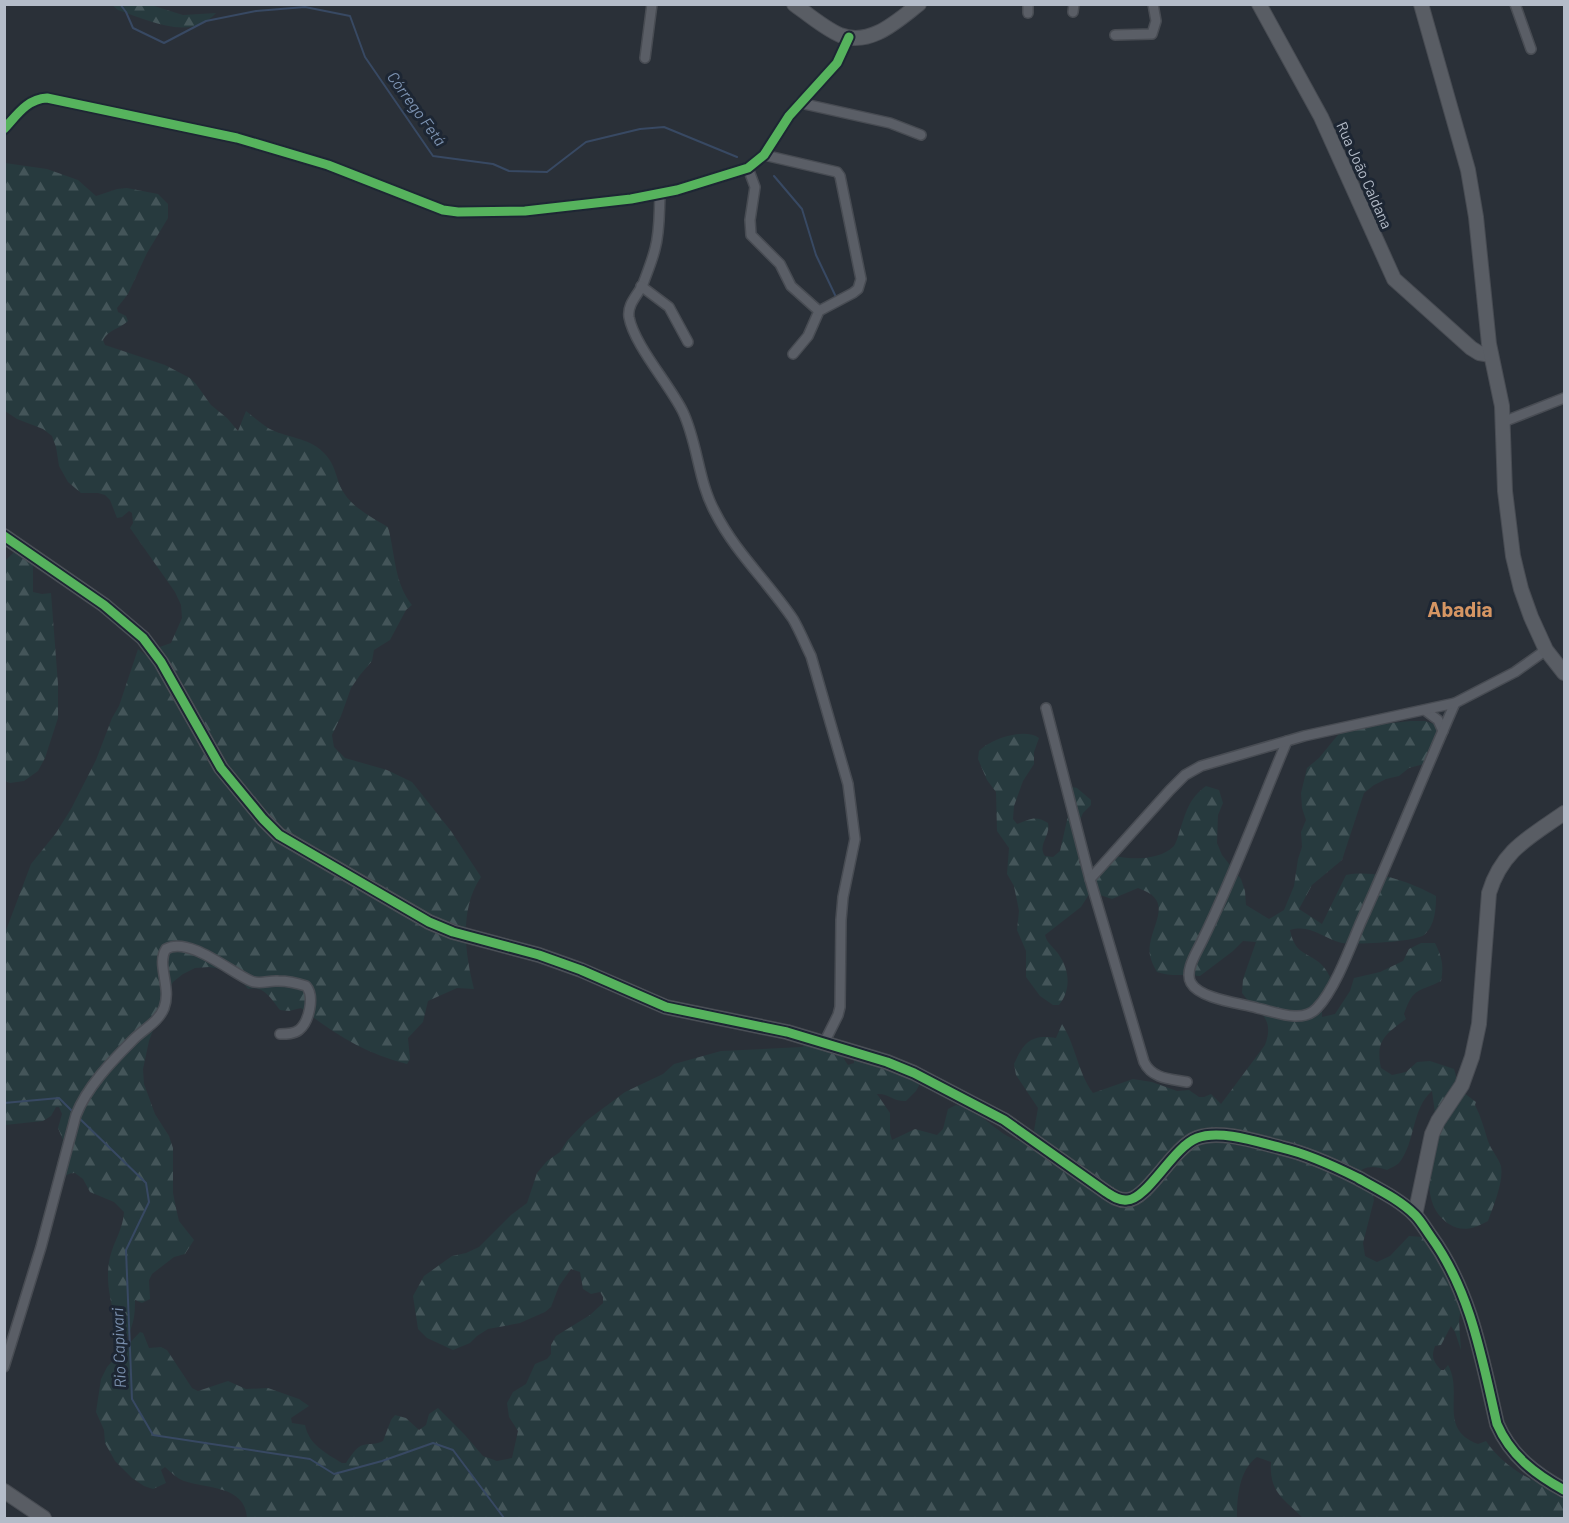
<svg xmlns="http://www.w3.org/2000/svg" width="1569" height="1523" viewBox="0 0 1569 1523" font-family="Barlow,sans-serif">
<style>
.forest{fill:url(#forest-firs)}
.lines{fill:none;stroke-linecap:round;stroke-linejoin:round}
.stream{stroke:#384963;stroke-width:2}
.street-casing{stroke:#484c53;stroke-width:12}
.secondary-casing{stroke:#484c53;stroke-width:16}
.street{stroke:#5a5e66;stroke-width:9}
.secondary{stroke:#595d64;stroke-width:14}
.cycleway-casing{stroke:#1d2633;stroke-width:13}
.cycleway{stroke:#56b35d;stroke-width:9}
.labels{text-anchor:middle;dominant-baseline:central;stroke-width:6;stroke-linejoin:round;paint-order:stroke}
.street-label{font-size:15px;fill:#b4bcc9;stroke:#1d2633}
.water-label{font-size:16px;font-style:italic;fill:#7c92b1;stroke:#1d2633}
.district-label{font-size:21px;font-weight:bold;fill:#d59563;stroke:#1d2633}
</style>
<defs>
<pattern id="forest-firs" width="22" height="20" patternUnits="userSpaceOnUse" patternTransform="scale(1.5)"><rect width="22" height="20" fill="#273a3e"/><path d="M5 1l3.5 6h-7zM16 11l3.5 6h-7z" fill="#445559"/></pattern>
</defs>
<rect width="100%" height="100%" fill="#2a3038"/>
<g class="forest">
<path d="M112,5H151L183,15L216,13C190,42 148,20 118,10Z"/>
<path d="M5,163L47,169L78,180L96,196L117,189L127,188L158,194L168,204V218L147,253L128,294L117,308L118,312L126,316L128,321C119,329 108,330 103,340L105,345L165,365L190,378L196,384L211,405L227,418L238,431L246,411C253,417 261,423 268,428C286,438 308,437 323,452C337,465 335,479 344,493C353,508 373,518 388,527C395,552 394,583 412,605L406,610L390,640L374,650L372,661L360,675L351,688L341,716L332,735L334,747L345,758L387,770L412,782L451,831L481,877C459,909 465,954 474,989L457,988L428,1001L423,1022L408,1038L410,1059L407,1064C366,1054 334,1034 301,1008L289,1011L280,1010C271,999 264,985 248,989L236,974L222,969L209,967L195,968L183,974L173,982L167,993L149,1041L143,1069L144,1084L155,1114L169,1136L173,1148V1193L176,1208L179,1221L194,1240L185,1254L174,1257L152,1274L149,1280L150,1299L142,1303L135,1300C135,1315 134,1324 127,1337L119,1339C116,1334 117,1328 116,1321C110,1299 105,1280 110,1257C114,1241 123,1229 124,1212L114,1202L90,1192L83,1179L75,1173C62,1173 60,1184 54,1194L53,1182L63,1140L58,1128L62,1114L59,1107H56L51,1116L43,1121L5,1125V933L31,864L56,833L71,809L96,760L112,718L119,706L138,649L145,655L151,656L154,649L171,643L182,618L181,605L175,592L130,528L133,523L132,513L129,511L122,517L117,518L110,500L105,495L98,493H81L68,482L59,466L56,447L52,436L43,429L17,419L5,411Z"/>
<path d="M19,547L30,550L33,567V592L42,594L51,593L58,684V718L45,758L38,771L24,781L10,783L5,781V561Z"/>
<path d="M1410,721H1425L1437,725L1435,739L1424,764L1409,768L1399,776L1386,779L1374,785L1364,793L1342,860L1312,885L1299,909L1322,924L1346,875C1376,869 1410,882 1436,896C1436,909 1435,926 1424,935C1415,942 1353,945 1342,943C1322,938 1311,924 1290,930C1296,962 1317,949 1330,977L1322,1003V1017L1335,1014L1350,991L1354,978L1380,972L1403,961L1409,949L1421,943H1435C1442,957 1444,966 1441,981C1418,993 1414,986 1404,1014L1406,1019C1386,1034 1375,1040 1381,1068L1392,1075L1406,1072L1417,1062L1430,1061L1454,1069L1460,1090L1476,1102L1475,1105C1481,1117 1484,1128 1488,1141C1491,1150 1498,1157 1501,1166C1504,1181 1493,1207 1488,1221C1475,1228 1463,1233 1449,1224C1414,1201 1436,1151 1435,1118C1435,1110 1433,1099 1432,1091C1411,1109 1416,1142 1399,1163C1396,1166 1390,1168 1387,1170C1372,1165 1364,1166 1353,1177L1371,1184L1374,1200L1363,1243L1365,1256L1377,1262L1390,1256L1409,1236L1423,1237L1449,1253L1461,1307L1459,1321L1461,1350L1455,1332L1451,1326L1441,1345L1435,1346C1431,1357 1433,1361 1441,1370H1444L1448,1365C1464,1393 1437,1429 1478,1444L1486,1441C1499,1462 1538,1491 1564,1486V1518H1303C1283,1498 1269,1492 1271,1462L1257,1457C1239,1470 1237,1497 1237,1518H1144L1130,1517L1123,1518H247C245,1485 207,1489 184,1481C176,1478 171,1472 165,1467L161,1470L166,1483L153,1489L144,1486L132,1478L115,1461L105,1443L104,1430L96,1412L101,1379L107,1367L140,1332L143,1333L149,1348L161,1347L167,1350L192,1388L198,1391L228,1381L246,1389L268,1388L299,1399L309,1406L291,1418L292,1423L305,1425C309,1445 326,1453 342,1463H346C350,1457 356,1447 363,1445C370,1443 376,1445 383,1441L391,1420L395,1415L406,1418L419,1430L426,1425L429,1414L438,1408L464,1434L483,1456L497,1461L512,1458L518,1431L509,1417L507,1403L513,1392L526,1384L535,1364L547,1359L551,1354V1345L556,1336L590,1315L603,1303V1297L600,1292L591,1294L583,1289L580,1272L571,1269L559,1286L551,1307L545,1312L520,1323L488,1329L477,1336L470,1343L453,1350L427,1338L418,1329L413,1296L424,1276L452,1256L466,1253L479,1247L511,1215L527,1203L537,1173L547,1161L560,1152L567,1141L586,1121L625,1092L663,1074L674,1064L721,1051L802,1047L828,1036C836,1040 841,1056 848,1065L854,1063V1050C857,1049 860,1047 863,1047C867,1047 914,1075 922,1080L916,1091L906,1101C894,1102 888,1093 877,1094L890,1113V1133L892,1140L915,1129L937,1135L943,1129L948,1109L956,1105C987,1111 1002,1145 1032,1142L1038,1108L1016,1075L1014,1064C1024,1042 1031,1034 1056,1038L1062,1024C1076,1046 1078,1073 1093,1093L1133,1079L1152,1082L1177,1091L1189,1090L1199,1097H1204L1211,1094L1221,1104L1265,1045C1276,1015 1256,1013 1242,993L1243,979L1256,942L1243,941L1233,951L1200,976C1185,974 1171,977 1157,972C1152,963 1148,955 1150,944C1154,920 1173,900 1138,888L1112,899L1097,894L1093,888L1081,907L1045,935C1047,944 1055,948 1059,955C1070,971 1071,990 1059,1005H1053L1040,996L1026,977V951L1017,930L1019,911L1014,886L1007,874L1009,848L997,831L996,792L987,780L978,759L979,751C990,739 1025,727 1039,738L1034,752V764L1023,781L1014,806L1013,819L1017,824C1030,819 1036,815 1048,823C1051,836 1037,845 1045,856L1053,857L1060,851L1070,807L1072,787L1077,788L1091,800V805L1083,813L1076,829L1080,841L1079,862L1088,879L1116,856C1133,860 1160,860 1174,846C1176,843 1178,837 1179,833C1186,813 1188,799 1206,786L1219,790L1223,803L1218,815L1217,843L1222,855L1241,879L1245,891L1246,905L1269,919L1284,910L1294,886L1298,859L1302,847L1301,832L1306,820L1302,808L1301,793L1307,768L1319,758L1337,736L1348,728Z"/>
</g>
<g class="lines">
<g class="stream">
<path d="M120,4L126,12L133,28L164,43L206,21L256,11L305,7L350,16L365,57L433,156L493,164L509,171L547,172L586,142L640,129L664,127L737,157"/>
<path d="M774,176L802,209L816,255L836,297"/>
<path d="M4,1103L59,1098L73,1112"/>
<path d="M79,1118L146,1183L149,1202L126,1250L132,1399L153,1435L310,1459L334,1474L382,1461L433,1443L453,1450L504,1518"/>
</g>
<defs>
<g id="street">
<path d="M1515,4L1531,49"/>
<path d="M1073,12L1074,4"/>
<path d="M1028,13V4"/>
<path d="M1115,35L1152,34L1156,21L1153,4"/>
<path d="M645,58L652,4"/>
<path d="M800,103L890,123L921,135"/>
<path d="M4,129C17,115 27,99 47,98L237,138L328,165L443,210L458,212L525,211L631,199L677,190L748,168L764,155L789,116L837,63L849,37"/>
<path d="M764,155L837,172L840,176L861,279L858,289L853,293L819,311L808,336L793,354"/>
<path d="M748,168L755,187L750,220L751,235L780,264L791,286L819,311"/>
<path d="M660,195C659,213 660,231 655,249C652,261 647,273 643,284C638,295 627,304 629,317C634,345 670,385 683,412C698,444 698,481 715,512C735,552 768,582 793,619C800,631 805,644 811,656L848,784L855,839L843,897L841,920L840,1007L838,1015L824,1043"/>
<path d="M641,286L669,307L688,342"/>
<path d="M1503,422L1564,398"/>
<path d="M1046,708L1090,879L1144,1062C1152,1079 1171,1079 1187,1082"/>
<path d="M1426,711L1438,720L1443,731"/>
<path d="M1287,741C1259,807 1234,876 1202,941C1197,952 1184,971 1191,983C1200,999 1240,1003 1257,1008C1275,1012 1303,1024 1317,1008C1335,989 1350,948 1360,924C1393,851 1423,776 1455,703"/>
<path d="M1090,879L1170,790L1185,775L1201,766L1304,736L1455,703L1515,672L1546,650"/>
<path d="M4,1367L41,1247L76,1115C87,1087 111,1062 132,1041C142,1030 158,1023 164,1008C172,988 156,964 166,949C189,936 230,972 251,981C260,985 269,980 278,981C287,981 297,983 306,986C315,996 309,1022 299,1030C294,1034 287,1034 280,1034"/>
</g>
<g id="secondary">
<path d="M794,4C809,15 824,28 840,35C870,47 897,21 919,4"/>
<path d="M1259,4L1321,117L1394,279L1471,348L1479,353L1491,355"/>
<path d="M1421,4L1468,170L1476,217L1489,344L1502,406L1505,491L1513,556L1521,589L1531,617L1546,650L1564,673"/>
<path d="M4,536L104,605L143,638L161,662L221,768L263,819L279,835L429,922L453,932L539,955L581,970L666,1007L787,1032L887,1062L914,1073L1004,1120L1106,1192C1112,1196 1119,1201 1127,1200C1147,1200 1173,1147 1197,1138C1220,1129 1258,1142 1282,1148C1308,1154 1334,1166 1358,1178C1377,1189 1399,1199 1415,1215C1421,1221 1426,1230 1431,1237C1471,1292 1482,1359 1497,1424C1511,1456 1535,1474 1564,1490"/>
<path d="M1415,1215L1432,1134L1438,1121L1462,1085L1472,1057L1479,1024L1489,893C1502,850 1530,837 1564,813"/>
<path d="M4,1491L44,1518"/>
</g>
</defs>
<use href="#street" class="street-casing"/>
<use href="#secondary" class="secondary-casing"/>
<use href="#street" class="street"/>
<use href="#secondary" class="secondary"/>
<defs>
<g id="cycleway">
<path d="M4,129C17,115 27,99 47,98L237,138L328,165L443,210L458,212L525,211L631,199L677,190L748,168L764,155L789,116L837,63L849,37"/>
<path d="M4,536L104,605L143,638L161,662L221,768L263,819L279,835L429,922L453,932L539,955L581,970L666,1007L787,1032L887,1062L914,1073L1004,1120L1106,1192C1112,1196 1119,1201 1127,1200C1147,1200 1173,1147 1197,1138C1220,1129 1258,1142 1282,1148C1308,1154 1334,1166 1358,1178C1377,1189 1399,1199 1415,1215C1421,1221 1426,1230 1431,1237C1471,1292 1482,1359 1497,1424C1511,1456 1535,1474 1564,1490"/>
</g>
</defs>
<use href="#cycleway" class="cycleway-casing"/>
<use href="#cycleway" class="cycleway"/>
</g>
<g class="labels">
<g class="street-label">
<text transform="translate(1365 175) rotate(66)">Rua João Caldana</text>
</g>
<g class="water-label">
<text transform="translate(417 108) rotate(54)">Córrego Fetá</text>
<text transform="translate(118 1348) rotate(-92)">Rio Capivari</text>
</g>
<g class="district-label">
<text x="1460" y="608">Abadia</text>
</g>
</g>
<rect width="1569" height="1523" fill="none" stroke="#b4bcc9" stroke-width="12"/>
</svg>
